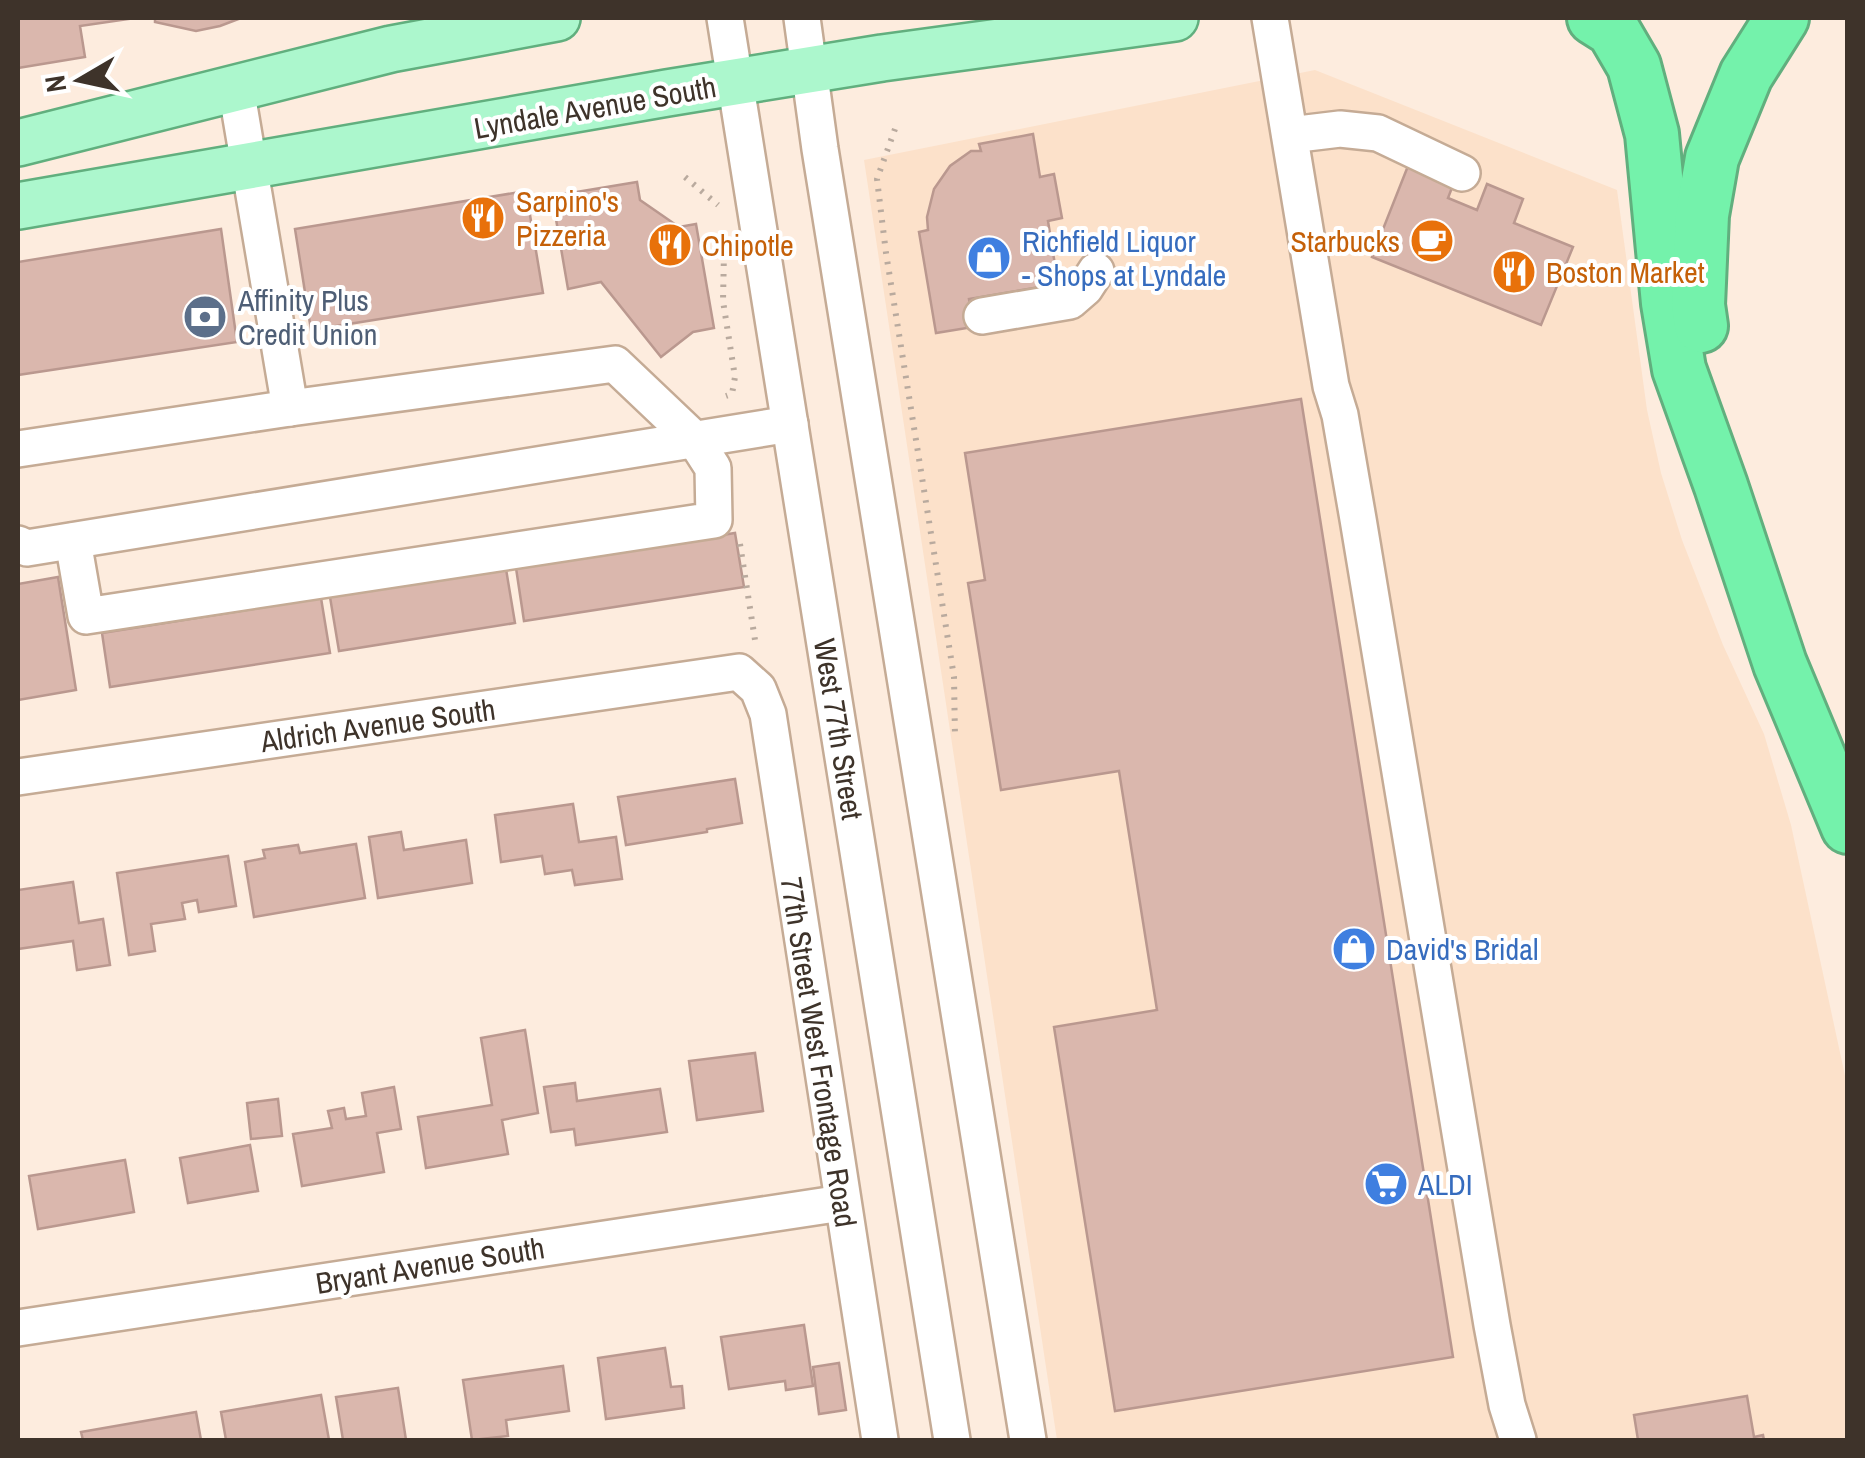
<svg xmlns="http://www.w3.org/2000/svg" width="1865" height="1458" viewBox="0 0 1865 1458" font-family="'Archivo Narrow',sans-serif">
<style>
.built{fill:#fce1ca}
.building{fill:#dab7ad;stroke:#ba988f;stroke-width:2.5}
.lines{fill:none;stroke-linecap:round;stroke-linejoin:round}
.minor-casing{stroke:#c5ab95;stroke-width:40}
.major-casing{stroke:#61af7e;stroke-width:50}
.highway-casing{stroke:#61af7e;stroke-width:58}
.path{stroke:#b9aa9e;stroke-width:6;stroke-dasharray:2.5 8;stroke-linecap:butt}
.minor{stroke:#fff;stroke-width:35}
.major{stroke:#acf7cd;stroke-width:45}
.highway{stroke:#74f2ab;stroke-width:52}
.labels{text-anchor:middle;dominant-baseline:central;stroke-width:8;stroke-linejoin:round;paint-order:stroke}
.street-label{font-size:30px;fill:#3e332a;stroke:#fff}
.food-label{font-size:30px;fill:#c56008;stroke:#fff;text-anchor:start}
.shop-label{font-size:30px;fill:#366cbe;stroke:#fff;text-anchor:start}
.service-label{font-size:30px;fill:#4e5e75;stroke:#fff;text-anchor:start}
</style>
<rect width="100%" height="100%" fill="#fdecde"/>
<path class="built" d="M1315,70L1617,190L1647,410L1661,473L1682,540L1723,645L1764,734L1791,825L1847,1085V1440H1057L864,160Z"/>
<g class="building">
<path d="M18,18H135L80,26L85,57L18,68Z"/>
<path d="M155,18H241L220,26L196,31L155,22Z"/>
<path d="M1033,134L1040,177L1054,174L1062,218L1048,221L1058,284L969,299L973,327L936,333L919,232L928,230L927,217L934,189L950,166L971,151H981L979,144Z"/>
<path d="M1408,166L1453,185L1448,198L1477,210L1487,184L1523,199L1514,223L1573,247L1541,325L1372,257Z"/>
<path d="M637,182L640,200L679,227L696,224L714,328L693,332L661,357L601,282L568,289L552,196Z"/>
<path d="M526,191L543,293L311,330L295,229Z"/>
<path d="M221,229L237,342L18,375V262Z"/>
<path d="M1301,399L1453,1357L1115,1411L1054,1027L1157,1010L1119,771L1001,790L968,583L985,580L965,453Z"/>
<path d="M735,533L744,587L524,621L516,568Z"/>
<path d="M506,569L515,623L339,651L330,597Z"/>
<path d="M58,577L76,690L18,700V584Z"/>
<path d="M321,598L330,653L110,687L102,633Z"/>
<path d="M735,779L742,823L707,829V832L626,845L618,797Z"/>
<path d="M573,804L579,842L616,837L622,879L575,885L572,870L545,874L542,856L501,862L495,815Z"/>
<path d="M401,832L404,850L466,840L472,883L378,898L369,837Z"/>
<path d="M356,844L365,898L254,917L245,862L265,858L263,850L298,845L300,853Z"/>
<path d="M228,856L236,906L199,912L197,900L182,903L185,919L151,924L155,951L129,955L117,873Z"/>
<path d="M73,882L79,923L103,919L110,965L77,970L73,941L18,949V890Z"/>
<path d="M525,1030L538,1113L502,1120L508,1154L426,1168L418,1117L492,1105L481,1038Z"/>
<path d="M755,1053L763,1111L697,1120L689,1061Z"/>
<path d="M575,1083L577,1101L660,1089L667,1132L576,1145L574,1129L551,1132L544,1087Z"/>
<path d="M394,1087L401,1129L377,1133L384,1172L302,1186L293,1134L332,1128L328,1111L344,1108L346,1119L366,1116L362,1093Z"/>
<path d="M278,1099L282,1136L251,1139L247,1103Z"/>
<path d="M250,1145L258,1191L188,1203L180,1158Z"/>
<path d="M125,1160L134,1212L38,1229L29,1176Z"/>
<path d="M804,1325L813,1386L786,1390L785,1381L729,1389L721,1337Z"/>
<path d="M665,1348L671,1387L682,1386L684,1408L606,1419L598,1358Z"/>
<path d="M839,1363L846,1410L819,1414L813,1367Z"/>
<path d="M563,1366L569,1411L506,1420L508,1436L472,1440L463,1380Z"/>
<path d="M398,1388L406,1440H343L336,1397Z"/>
<path d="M321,1395L329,1440H226L221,1412Z"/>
<path d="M1747,1396L1754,1437L1763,1435L1764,1440H1638L1634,1415Z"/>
<path d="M196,1412L201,1440H83L81,1432Z"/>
</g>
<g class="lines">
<defs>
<g id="minor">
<path d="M725,18L952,1440"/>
<path d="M802,18L820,149L1028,1440"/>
<path d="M1270,18L1331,386L1340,415L1358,519L1492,1325L1507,1405L1518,1440"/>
<path d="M236,88L290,408"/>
<path d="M1290,135L1340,129L1378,133L1462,173"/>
<path d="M982,316L1070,301L1085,288L1096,271"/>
<path d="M18,449L290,408L615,364L695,440L713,468L714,520L86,616L73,541"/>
<path d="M18,544L27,548L790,424"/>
<path d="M18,777L739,672L758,689L768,714L880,1440"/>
<path d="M18,1328L842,1203"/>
</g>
<g id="major">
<path d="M18,143L391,49L557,18"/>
<path d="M18,206L667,93L882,58L1175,18"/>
</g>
<g id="highway">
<path d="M1594,18L1613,30L1634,66L1652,134L1668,303L1679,369L1721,486L1780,664L1848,827"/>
<path d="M1701,326L1698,305L1702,215L1712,158L1746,75L1782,18"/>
</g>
</defs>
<use href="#minor" class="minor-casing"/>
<use href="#major" class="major-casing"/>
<use href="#highway" class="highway-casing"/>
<g class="path">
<path d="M895,129L877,179L886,253L954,677L955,738"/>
<path d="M685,177L718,205"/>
<path d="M724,253L723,301L735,377L732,394L726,396"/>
<path d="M740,544L755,640"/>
</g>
<use href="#minor" class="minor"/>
<use href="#major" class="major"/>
<use href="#highway" class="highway"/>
</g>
<defs>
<symbol id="restaurant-disc" viewBox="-11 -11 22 22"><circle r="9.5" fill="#e8710a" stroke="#fff"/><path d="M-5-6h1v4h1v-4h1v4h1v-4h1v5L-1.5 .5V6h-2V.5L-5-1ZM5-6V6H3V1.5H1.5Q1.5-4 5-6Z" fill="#fff"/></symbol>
<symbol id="cafe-disc" viewBox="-11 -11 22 22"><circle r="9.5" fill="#e8710a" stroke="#fff"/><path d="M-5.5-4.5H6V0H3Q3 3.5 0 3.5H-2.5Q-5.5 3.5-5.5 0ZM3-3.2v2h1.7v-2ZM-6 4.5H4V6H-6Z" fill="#fff"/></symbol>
<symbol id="shop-disc" viewBox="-11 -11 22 22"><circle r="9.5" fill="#3f7fe0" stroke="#fff"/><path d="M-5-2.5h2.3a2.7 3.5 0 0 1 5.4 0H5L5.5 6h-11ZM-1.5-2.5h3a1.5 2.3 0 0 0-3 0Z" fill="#fff"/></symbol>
<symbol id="bank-disc" viewBox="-11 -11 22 22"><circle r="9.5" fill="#5c6f8a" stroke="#fff"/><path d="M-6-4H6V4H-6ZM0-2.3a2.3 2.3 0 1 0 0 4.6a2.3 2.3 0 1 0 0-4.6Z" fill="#fff"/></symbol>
<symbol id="supermarket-disc" viewBox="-11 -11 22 22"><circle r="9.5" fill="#3f7fe0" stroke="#fff"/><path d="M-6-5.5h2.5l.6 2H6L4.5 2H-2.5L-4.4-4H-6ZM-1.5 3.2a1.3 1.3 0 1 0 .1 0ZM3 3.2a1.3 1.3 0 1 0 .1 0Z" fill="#fff"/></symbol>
</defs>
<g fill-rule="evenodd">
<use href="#restaurant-disc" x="458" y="193" width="50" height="50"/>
<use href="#cafe-disc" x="1407" y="216" width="50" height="50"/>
<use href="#restaurant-disc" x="645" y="220" width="50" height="50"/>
<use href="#shop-disc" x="964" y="233" width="50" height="50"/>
<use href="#restaurant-disc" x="1489" y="247" width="50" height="50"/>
<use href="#bank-disc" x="180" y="292" width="50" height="50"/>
<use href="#shop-disc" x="1329" y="924" width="50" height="50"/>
<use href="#supermarket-disc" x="1361" y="1159" width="50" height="50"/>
</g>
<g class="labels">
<g class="street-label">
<text transform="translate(595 107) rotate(-10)">Lyndale Avenue South</text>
<text transform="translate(378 725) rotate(-8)">Aldrich Avenue South</text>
<text transform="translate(839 729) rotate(81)">West 77th Street</text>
<text transform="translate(819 1052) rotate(81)">77th Street West Frontage Road</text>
<text transform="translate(430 1265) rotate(-9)">Bryant Avenue South</text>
</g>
<g class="food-label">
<text x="516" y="201">Sarpino's<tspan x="516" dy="34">Pizzeria</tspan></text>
<text x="1400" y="241" text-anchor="end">Starbucks</text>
<text x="702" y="245">Chipotle</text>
<text x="1546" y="272">Boston Market</text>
</g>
<g class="shop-label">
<text x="1022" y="241">Richfield Liquor<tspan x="1022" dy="34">- Shops at Lyndale</tspan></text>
<text x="1386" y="949">David's Bridal</text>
<text x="1418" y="1184">ALDI</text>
</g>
<g class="service-label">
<text x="238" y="300">Affinity Plus<tspan x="238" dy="34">Credit Union</tspan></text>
</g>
</g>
<rect width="1865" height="1458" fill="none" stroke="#3e332a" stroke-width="40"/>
<g transform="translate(80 80) rotate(261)" stroke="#ffffff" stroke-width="8" paint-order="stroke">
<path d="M0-8L18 38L0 25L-18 38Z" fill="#3e332a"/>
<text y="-15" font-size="28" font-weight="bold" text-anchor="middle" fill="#3e332a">N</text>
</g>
</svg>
